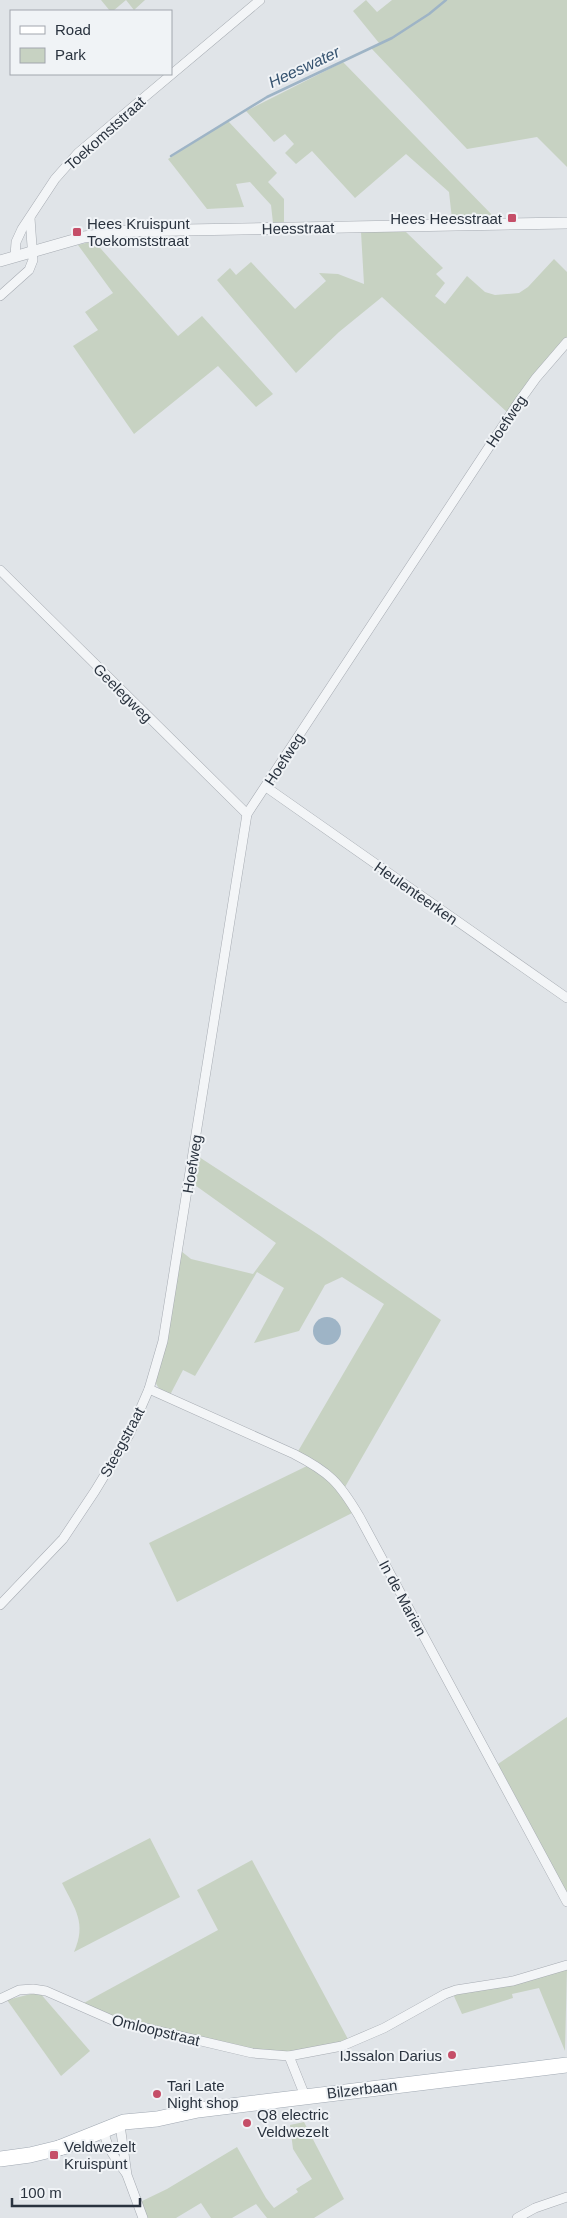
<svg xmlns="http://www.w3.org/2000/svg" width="567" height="2218" viewBox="0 0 567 2218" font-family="Helvetica,sans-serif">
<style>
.green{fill:#c7d2c2}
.water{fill:#9eb4c6}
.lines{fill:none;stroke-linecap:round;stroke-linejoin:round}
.stream{stroke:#9eb4c6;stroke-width:2.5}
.minor-casing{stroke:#a6abb2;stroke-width:10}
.tertiary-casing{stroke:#a6abb2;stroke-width:12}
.primary-casing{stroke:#a1a9b3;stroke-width:16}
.minor{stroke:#f3f5f7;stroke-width:9}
.tertiary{stroke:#f3f5f7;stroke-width:11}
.primary{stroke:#fff;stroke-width:15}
.poi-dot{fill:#c54e68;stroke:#f0f3f6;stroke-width:2}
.labels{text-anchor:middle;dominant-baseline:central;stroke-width:4;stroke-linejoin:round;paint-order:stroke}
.street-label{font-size:15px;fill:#2a333f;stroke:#f0f3f6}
.poi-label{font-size:15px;fill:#2a333f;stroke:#f0f3f6;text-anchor:start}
.water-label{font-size:16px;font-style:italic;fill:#375470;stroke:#f0f3f6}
</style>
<rect width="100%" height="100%" fill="#e0e4e8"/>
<g class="green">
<path d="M101,0H145L134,10L126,0L113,11H110Z"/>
<path d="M366,0L377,12L392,0H567V167L537,137L467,149L371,48L379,43L353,11Z"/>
<path d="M343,62L495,218L452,219L449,192L406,154L355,198L312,151L296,164L285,153L294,144L285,134L274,142L246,111Z"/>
<path d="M228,121L277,173L268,182L284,199V222L273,223L271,205L250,182L236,184L244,207L207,209L168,159Z"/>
<path d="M361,232H406L443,268L436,274L445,283L435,296L445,304L467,276L485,292L495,295L519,293L528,287L554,259L567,272V338L508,413L382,297L339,332L296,373L217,280L230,268L236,275L251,262L295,309L326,281L319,273L338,274L364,284Z"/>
<path d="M94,241L178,336L202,316L273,394L256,407L218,366L134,434L73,346L98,330L85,312L113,293L78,245Z"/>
<path d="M196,1155L319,1235L441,1320L345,1487L331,1472L297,1453L384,1304L342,1277L325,1285L299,1331L254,1343L284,1288L257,1272L195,1376L183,1370L170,1395C162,1391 157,1389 155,1380L181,1251L191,1259L253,1274L276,1243L192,1183Z"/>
<path d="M309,1465L325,1474L354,1512L177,1602L149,1543Z"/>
<path d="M567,1717V1893L498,1764Z"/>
<path d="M150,1838L180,1897L74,1952C87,1923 75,1909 62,1883Z"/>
<path d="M252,1860L349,2041L288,2053L249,2049L120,2019L82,2004L218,1930L197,1890Z"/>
<path d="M567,1967L565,2051L539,1988L512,1994L513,1998L462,2014L453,1994Z"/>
<path d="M39,1992L90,2051L61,2076L7,2000Z"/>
<path d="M304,2122L344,2199L314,2218H267L256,2204L232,2218H211L201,2203L176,2218H146L140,2202L167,2189L237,2147L266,2198L274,2208L298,2192L296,2189L312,2179L293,2149L290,2125Z"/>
</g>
<circle class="water" cx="327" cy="1331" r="14"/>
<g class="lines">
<path class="stream" d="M171,156L267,97L392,38L429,14L446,0"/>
<defs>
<g id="minor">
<path d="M15,256L16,242L22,229L55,179L78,153L260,0"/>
<path d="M0,296L29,270L33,260L30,218"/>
<path d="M0,570L247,814"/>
<path d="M266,787L567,998"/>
<path d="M149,1389L294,1454C329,1472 339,1482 359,1516L567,1902"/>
<path d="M0,1605L63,1539L95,1491L129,1435L149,1389L163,1341L247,814L518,403L536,378L567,342"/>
<path d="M0,1999L19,1990L33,1989L46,1991L112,2020L252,2053L289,2056L342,2046L384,2028L445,1994L456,1990L513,1981L567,1965"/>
<path d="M289,2056L305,2096"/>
<path d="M117,2125L121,2132L127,2175L143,2218"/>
<path d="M104,2129C105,2146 116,2159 126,2173"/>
<path d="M517,2218L535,2208L567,2197"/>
</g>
<path id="tertiary" d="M0,261L84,237L127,231L567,223"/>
<g id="primary">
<path d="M59,2148L124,2122L157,2119L198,2110L567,2065"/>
<path d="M0,2159L30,2155L67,2146"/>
</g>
</defs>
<use href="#minor" class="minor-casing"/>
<use href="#tertiary" class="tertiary-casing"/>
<use href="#primary" class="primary-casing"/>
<use href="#minor" class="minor"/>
<use href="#tertiary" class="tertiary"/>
<use href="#primary" class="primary"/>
</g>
<g class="poi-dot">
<rect x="507" y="213" width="10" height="10" rx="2.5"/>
<rect x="72" y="227" width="10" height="10" rx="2.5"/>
<circle cx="452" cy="2055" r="5"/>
<circle cx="157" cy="2094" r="5"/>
<circle cx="247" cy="2123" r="5"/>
<rect x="49" y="2150" width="10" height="10" rx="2.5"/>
</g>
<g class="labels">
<g class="street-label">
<text transform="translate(105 133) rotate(-42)">Toekomststraat</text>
<text transform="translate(298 228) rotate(-1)">Heesstraat</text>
<text transform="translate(506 421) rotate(-56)">Hoefweg</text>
<text transform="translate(123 693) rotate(45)">Geelegweg</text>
<text transform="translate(284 759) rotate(-57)">Hoefweg</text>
<text transform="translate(416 893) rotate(35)">Heulenteerken</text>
<text transform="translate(192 1164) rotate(-81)">Hoefweg</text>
<text transform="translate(122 1442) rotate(-62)">Steegstraat</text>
<text transform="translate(403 1598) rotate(62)">In de Marien</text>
<text transform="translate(156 2030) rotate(14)">Omloopstraat</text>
<text transform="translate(362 2089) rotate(-7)">Bilzerbaan</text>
</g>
<g class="poi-label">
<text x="502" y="218" text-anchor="end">Hees Heesstraat</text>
<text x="87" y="223">Hees Kruispunt<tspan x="87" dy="17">Toekomststraat</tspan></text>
<text x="442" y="2055" text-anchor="end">IJssalon Darius</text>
<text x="167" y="2085">Tari Late<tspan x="167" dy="17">Night shop</tspan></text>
<text x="257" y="2114">Q8 electric<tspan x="257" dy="17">Veldwezelt</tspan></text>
<text x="64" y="2146">Veldwezelt<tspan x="64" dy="17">Kruispunt</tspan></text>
</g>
<g class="water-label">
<text transform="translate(304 67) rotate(-25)">Heeswater</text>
</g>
</g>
<rect x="10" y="10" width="162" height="65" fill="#f0f3f6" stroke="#a1a6ad"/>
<rect x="20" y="26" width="25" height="8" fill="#ffffff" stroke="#a1a6ad"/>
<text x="55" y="35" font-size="15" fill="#2a333f">Road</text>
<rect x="20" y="48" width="25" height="15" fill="#c7d2c2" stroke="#a1a6ad"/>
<text x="55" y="60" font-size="15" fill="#2a333f">Park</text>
<path d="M12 2198v8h128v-8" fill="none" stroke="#2a333f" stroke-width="2.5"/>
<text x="20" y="2198" font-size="15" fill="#2a333f" stroke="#f0f3f6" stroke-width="4" paint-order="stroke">100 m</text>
</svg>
